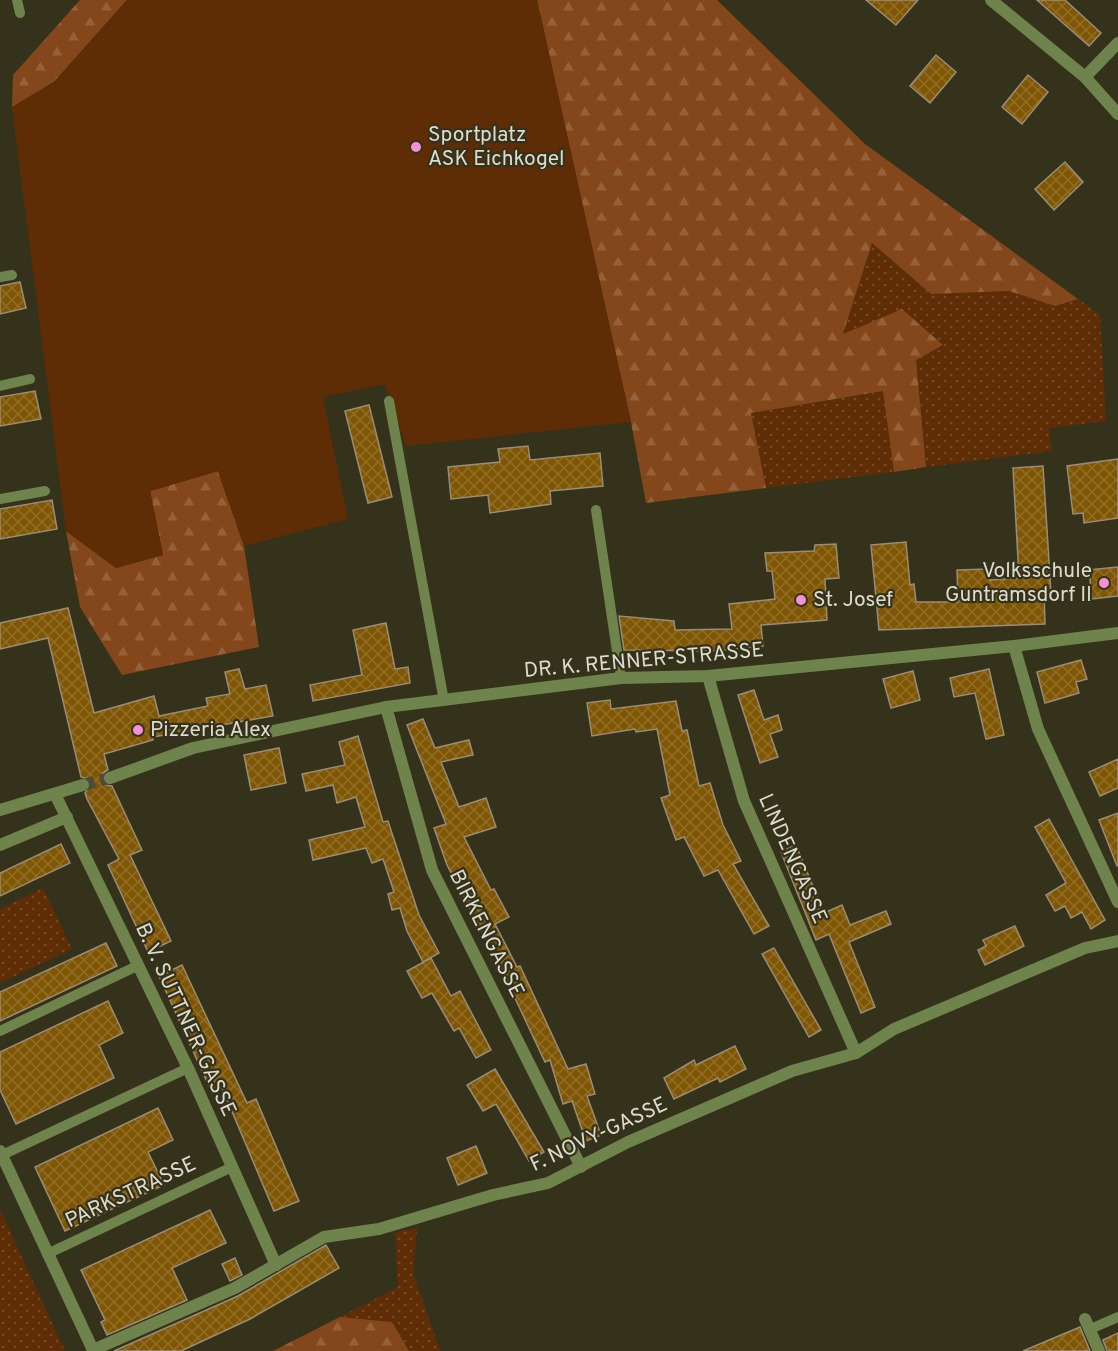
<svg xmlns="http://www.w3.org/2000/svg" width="1118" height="1351" viewBox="0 0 1118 1351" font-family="Overpass,sans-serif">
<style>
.grass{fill:url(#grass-dots)}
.forest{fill:url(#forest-firs)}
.garden{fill:#5e2c05}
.building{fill:url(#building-cross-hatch);stroke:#9b8c76;stroke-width:1.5}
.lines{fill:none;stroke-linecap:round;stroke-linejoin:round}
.minor-tunnel{stroke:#4e4c37;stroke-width:12;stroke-dasharray:12 6;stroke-linecap:butt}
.service{stroke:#6f844c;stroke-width:10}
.minor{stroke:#6f844c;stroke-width:12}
.poi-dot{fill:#f391d6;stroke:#35321c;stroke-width:2}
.labels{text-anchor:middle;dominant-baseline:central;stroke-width:4.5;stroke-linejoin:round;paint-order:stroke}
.poi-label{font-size:21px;fill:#dddcce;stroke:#35321c;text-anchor:start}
.street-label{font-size:21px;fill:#dddcce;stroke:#35321c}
</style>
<defs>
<pattern id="grass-dots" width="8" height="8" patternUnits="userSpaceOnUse" patternTransform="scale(1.5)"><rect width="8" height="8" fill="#5e2c05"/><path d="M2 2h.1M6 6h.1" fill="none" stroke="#754a28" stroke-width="1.8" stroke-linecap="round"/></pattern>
<pattern id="forest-firs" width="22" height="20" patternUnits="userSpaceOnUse" patternTransform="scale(1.5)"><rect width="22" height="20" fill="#84471b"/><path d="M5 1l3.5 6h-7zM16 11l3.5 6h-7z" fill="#95613b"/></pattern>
<pattern id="building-cross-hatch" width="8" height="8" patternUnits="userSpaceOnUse" patternTransform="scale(1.5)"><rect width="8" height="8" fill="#7f5603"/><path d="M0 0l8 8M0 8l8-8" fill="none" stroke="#916e27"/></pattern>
</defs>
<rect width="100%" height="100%" fill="#35321c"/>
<g class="grass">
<path d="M872,243L931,294L1009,291L1055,306L1078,299L1100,315L1106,421L1049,428L1052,451L926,467L916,359L942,345L843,334Z"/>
<path d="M884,391L894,472L766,488L751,413Z"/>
<path d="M43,888L72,949L0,983V909Z"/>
<path d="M0,1210L65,1351H0Z"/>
<path d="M417,1228L413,1272L440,1351H409L392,1322L340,1317L398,1287L395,1232Z"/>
</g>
<g class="forest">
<path d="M80,0H127L54,82L12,107L13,75Z"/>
<path d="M537,0H717L865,144L1078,299L1055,306L1009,291L931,294L872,243L843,334L902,309L943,345L916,360L926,467L894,472L883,391L751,413L766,488L646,503L631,422Z"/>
<path d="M218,471L244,546L259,647L122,675L80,607L66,531L116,568L163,555L150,491Z"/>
<path d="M340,1317L392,1322L409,1351H273Z"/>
</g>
<path class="garden" d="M127,0H537L631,422L406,446L385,384L323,397L348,519L244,546L218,471L150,491L163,555L116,568L66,531L12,107L54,82Z"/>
<g class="building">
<path d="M866,0H918L896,25Z"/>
<path d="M1037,0H1065L1101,33L1089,46Z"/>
<path d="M936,55L956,72L930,103L910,86Z"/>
<path d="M1028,75L1048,92L1022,124L1002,107Z"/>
<path d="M1065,162L1083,182L1054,210L1035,189Z"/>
<path d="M20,282L26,308L0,314V286Z"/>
<path d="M35,391L41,419L0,426V397Z"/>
<path d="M369,405L392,497L368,503L345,411Z"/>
<path d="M528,446L530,460L600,453L603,486L550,491L551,504L490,513L488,495L451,499L448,467L500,462L498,449Z"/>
<path d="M1118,459V518L1084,523L1083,513L1073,514L1067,466Z"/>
<path d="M1043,466L1051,593H1044L1045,624L879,630L871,545L906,542L910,585L914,584L916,602H958L957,570L990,569V580L1019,578L1013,468Z"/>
<path d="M52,500L57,529L0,539V509Z"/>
<path d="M836,544L839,578L825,579L827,620L761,625L763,646L715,651L624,650L619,616L674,621L675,630L732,629L729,604L775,599L772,571H767L765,553L814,551L815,545Z"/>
<path d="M1118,567V596L1092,599L1089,570Z"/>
<path d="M68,608L94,713L154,696L159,716L208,706L206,698L230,694L225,672L239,669L245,689L266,685L273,716L153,737V740L104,754L108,770L103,773L102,780L105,785L112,786L142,850L130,855L171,941L148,952L108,865L119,859L87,799L85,793L91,783L88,779L81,777L48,638L0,649V623Z"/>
<path d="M386,623L395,669L408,667L410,683L313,701L310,685L362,675L353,630Z"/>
<path d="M1081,660L1087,679L1076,682L1079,693L1045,703L1037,672Z"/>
<path d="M989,669L1004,735L986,739L975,693L954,697L950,678Z"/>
<path d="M913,671L920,700L891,708L883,679Z"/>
<path d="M754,690L764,720L778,715L782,730L770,734L778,757L760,763L738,695Z"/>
<path d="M610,700L611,709L676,701L682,731L687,730L699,786L710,783L723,825L741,861L733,864L769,926L754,934L718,870L704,876L684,837L676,840L661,798L670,795L657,729L636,732L635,729L592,736L587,703Z"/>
<path d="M423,719L435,748L469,740L473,755L441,762L459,807L486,798L496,827L464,837L491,890L494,889L509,917L495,924L517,967L520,966L568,1069L586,1064L595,1094L587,1096L601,1135L586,1141L572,1101L563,1104L550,1060L545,1062L499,964L447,865L434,828L446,824L407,725Z"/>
<path d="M358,736L383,822L388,821L419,915L439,953L423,962L407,931L400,908L392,910L388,894L394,892L383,859L372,863L366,848L313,860L309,840L365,827L356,797L337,803L333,785L306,791L302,774L345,765L339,742Z"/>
<path d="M279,748L286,783L251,790L244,755Z"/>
<path d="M1118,759V788L1100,796L1089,772Z"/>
<path d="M1118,813V865L1117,866L1099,820Z"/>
<path d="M1049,819L1105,920L1091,929L1082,912L1071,918L1065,906L1055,911L1046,895L1066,883L1035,827Z"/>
<path d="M61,844L70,863L0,896V873Z"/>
<path d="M796,845L824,913L842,905L850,925L886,911L891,924L849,942L875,1007L861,1013L829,934L816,940L781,852Z"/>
<path d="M1015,926L1024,946L985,965L978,950L986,946L983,940Z"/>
<path d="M106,943L117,966L0,1021V992Z"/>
<path d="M774,948L821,1030L809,1037L762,954Z"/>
<path d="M431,958L451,996L460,991L491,1050L476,1058L459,1028L454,1031L432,993L422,998L407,971Z"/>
<path d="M182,965L247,1103L256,1099L299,1201L274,1211L222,1088L212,1093L159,976Z"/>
<path d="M108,1001L123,1033L99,1045L114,1078L16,1124L0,1090V1052Z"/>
<path d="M735,1046L746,1069L720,1082L718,1078L674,1099L664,1078L694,1060L696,1065Z"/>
<path d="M495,1069L544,1152L529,1161L496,1104L483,1111L467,1085Z"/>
<path d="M158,1108L173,1140L148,1152L164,1185L65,1231L35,1167Z"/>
<path d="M476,1146L487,1173L458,1185L447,1158Z"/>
<path d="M210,1210L226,1243L172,1268L187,1300L107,1335L101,1322L105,1320L81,1270Z"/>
<path d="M326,1245L339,1268L250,1319L181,1351H114L238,1296Z"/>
<path d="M235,1258L242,1275L230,1281L222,1264Z"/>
<path d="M1080,1327L1090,1351H1023Z"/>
<path d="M1118,1333V1351H1107L1103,1340Z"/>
</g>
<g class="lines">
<path class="minor-tunnel" d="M83,785L110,778"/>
<g class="service">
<path d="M17,0L20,13"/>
<path d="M0,277L12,275"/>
<path d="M0,386L30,379"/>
<path d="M389,401L444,701"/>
<path d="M0,499L45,491"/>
<path d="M596,510L621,678"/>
<path d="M0,1031L137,966"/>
<path d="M2,1155L188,1068"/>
<path d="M47,1254L232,1167"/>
<path d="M1095,1327L1118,1317"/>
</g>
<g class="minor">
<path d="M991,0L1085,77L1118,114"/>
<path d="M1085,77L1118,43"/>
<path d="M1014,646L1038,729L1118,902"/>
<path d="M708,676L744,801L856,1053"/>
<path d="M386,707L432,870L581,1167"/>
<path d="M110,778L193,748L386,707L621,678L708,676L1014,646L1118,633"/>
<path d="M55,794L188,1068L276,1265"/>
<path d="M0,810L83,785"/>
<path d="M0,845L67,817"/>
<path d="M0,1151L93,1350L235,1288L324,1237L379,1229L493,1195L548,1183L628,1142L792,1071L856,1053L894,1029L1085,948L1118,941"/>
<path d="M1085,1319L1099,1351"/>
</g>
</g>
<g class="poi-dot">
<circle cx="416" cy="147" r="6"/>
<circle cx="1104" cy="583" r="6"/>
<circle cx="801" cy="600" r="6"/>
<circle cx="138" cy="730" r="6"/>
</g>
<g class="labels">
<g class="poi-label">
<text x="428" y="135">Sportplatz<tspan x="428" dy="24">ASK Eichkogel</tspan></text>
<text x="1092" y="571" text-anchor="end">Volksschule<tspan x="1092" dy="24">Guntramsdorf II</tspan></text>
<text x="813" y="600">St. Josef</text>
<text x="150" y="730">Pizzeria Alex</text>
</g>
<g class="street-label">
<text transform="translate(644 661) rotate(-5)">DR. K. RENNER-STRASSE</text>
<text transform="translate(792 859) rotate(66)">LINDENGASSE</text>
<text transform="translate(486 934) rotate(63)">BIRKENGASSE</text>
<text transform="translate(185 1020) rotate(65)">B. V. SUTTNER-GASSE</text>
<text transform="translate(599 1135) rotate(-25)">F. NOVY-GASSE</text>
<text transform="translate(131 1193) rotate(-25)">PARKSTRASSE</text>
</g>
</g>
</svg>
